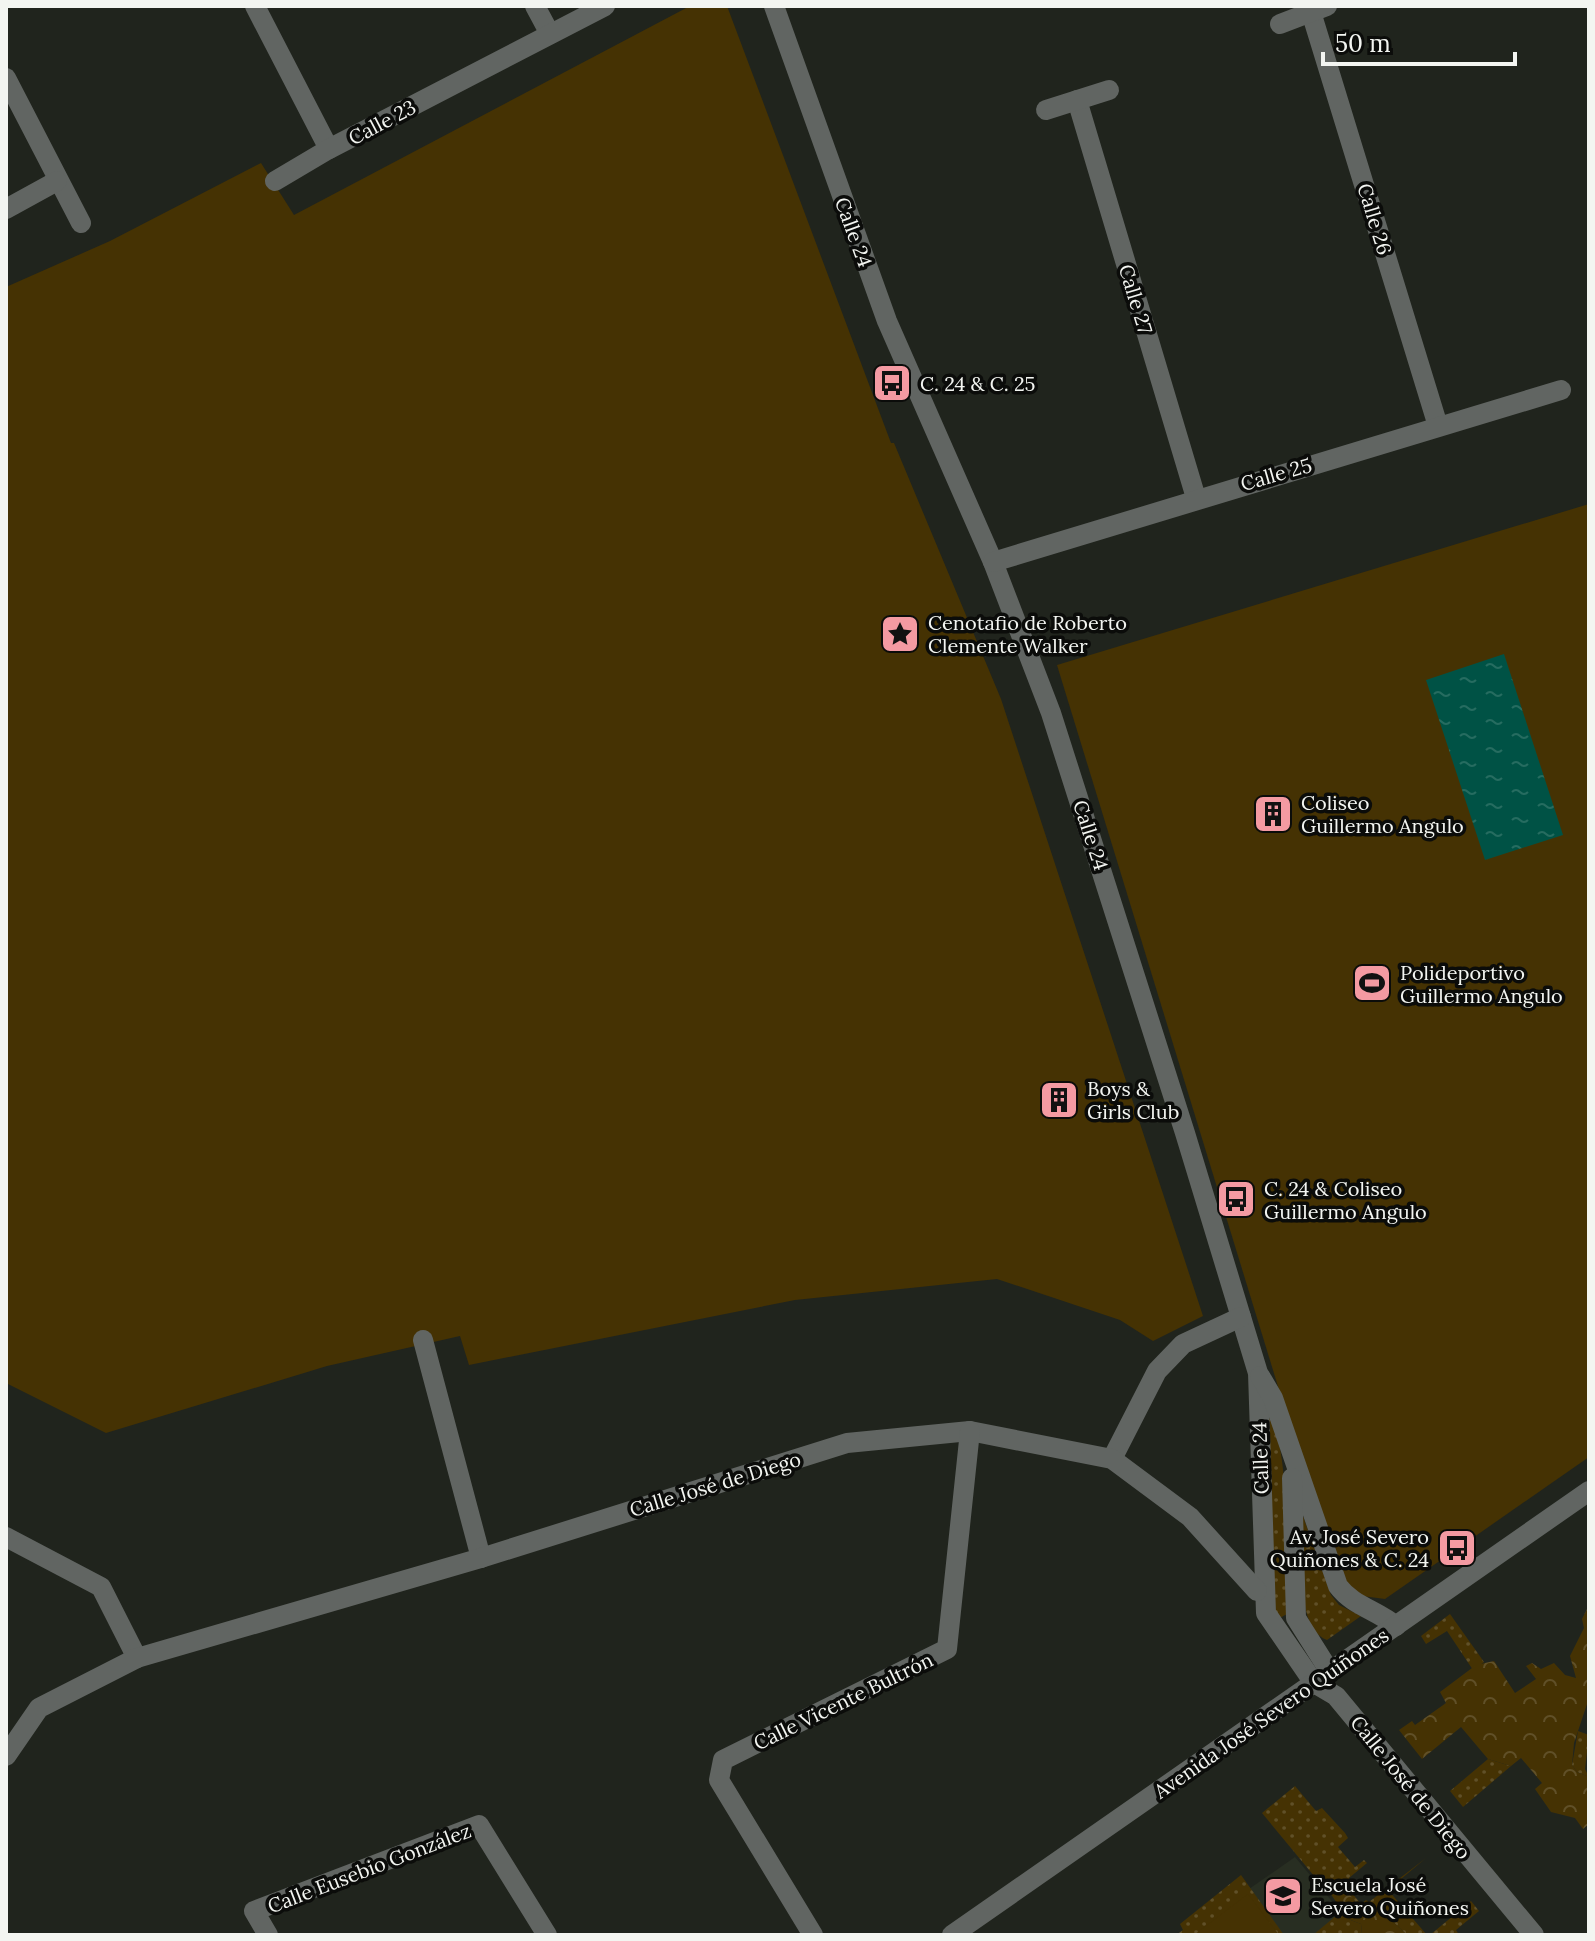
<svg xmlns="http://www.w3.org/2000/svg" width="1595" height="1941" viewBox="0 0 1595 1941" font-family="Lora,serif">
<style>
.built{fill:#282e22}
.grass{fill:url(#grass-dots)}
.forest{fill:url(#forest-crowns)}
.pitch{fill:#453203}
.water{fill:url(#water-ripples)}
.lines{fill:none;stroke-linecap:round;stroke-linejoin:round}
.minor{stroke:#616562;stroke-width:20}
.tertiary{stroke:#616562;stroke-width:20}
.labels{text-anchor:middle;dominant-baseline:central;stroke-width:7;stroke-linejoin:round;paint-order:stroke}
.street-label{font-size:20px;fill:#f3f5f1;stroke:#0b0c0a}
.poi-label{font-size:20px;fill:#f3f5f1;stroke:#0b0c0a;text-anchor:start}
</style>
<defs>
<pattern id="grass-dots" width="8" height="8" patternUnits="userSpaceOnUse" patternTransform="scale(2)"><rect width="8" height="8" fill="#453203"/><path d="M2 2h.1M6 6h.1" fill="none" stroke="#605028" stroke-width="1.8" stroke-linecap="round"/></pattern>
<pattern id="forest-crowns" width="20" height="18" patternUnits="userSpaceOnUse" patternTransform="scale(2)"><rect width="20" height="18" fill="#453203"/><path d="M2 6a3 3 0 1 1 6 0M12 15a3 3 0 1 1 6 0" fill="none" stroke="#605028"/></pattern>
<pattern id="water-ripples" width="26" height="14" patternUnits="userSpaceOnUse" patternTransform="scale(2)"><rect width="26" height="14" fill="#005245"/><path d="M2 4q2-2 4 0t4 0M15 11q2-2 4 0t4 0" fill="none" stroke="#266c60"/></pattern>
</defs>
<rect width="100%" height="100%" fill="#20241d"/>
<path class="built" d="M1295,1857L1360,1935H1183Z"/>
<g class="grass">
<path d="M1269,1418C1291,1443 1286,1575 1287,1614L1278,1619L1275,1617Z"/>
<path d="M1303,1516L1331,1595L1339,1605L1361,1616L1327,1640C1293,1627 1303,1548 1303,1516Z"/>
<path d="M1450,1614L1484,1662L1473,1670L1447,1631L1426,1644L1421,1636Z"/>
<path d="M1578,1731L1589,1735L1585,1769L1589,1777L1577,1772L1572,1765Z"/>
<path d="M1488,1759L1511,1766L1463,1807L1450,1791Z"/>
<path d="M1295,1786L1316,1811L1322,1808L1345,1833L1348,1838L1338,1847L1355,1867L1364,1860L1367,1863L1349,1878L1351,1882L1346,1886L1361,1904L1366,1900L1369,1902L1426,1858L1388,1890L1427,1935L1406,1934L1385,1914L1359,1905L1341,1885L1329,1894L1262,1813Z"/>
<path d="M1241,1875L1284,1935H1176L1183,1930L1180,1924Z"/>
<path d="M1471,1901L1479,1911L1456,1930L1459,1935H1430Z"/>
<path d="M1343,1910L1348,1919L1361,1924L1362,1935H1313Z"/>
</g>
<g class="forest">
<path d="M1589,1605V1698L1574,1743L1572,1765L1577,1772L1589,1777V1824L1583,1829L1575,1818L1551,1812L1535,1789L1542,1783L1521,1758L1511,1766L1488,1759L1461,1727L1422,1759L1399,1730L1412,1721L1415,1725L1446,1703L1440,1692L1476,1665L1494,1661L1515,1693L1536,1679L1526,1666L1532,1663L1541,1669L1554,1663L1565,1675L1576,1678L1570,1656L1584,1628L1582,1619Z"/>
<path d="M1337,1885H1341L1359,1905L1385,1914L1406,1934L1418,1935H1362L1361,1924L1348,1919L1330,1893Z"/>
</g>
<g class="pitch">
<path d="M690,6H727L891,443H894L1001,699L1203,1316L1153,1341L1120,1320L997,1279L795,1300L469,1365L460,1336L327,1366L106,1433L6,1383V287L110,241L261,163L294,215Z"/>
<path d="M1589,504V1457L1385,1599L1362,1596L1348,1588L1318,1517L1057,665Z"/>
<path d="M1248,1894L1279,1935H1194Z"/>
</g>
<path class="water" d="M1504,654L1563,835L1485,860L1426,680Z"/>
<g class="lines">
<g class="minor">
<path d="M255,6L329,149"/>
<path d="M535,6L550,34"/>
<path d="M774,6L887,321L993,562L1051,713L1185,1133L1258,1373L1266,1613L1314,1683L1336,1696L1534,1935"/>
<path d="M1311,12L1438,426"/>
<path d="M1280,24L1327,6"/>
<path d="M6,78L81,223"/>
<path d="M1077,100L1196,498"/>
<path d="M1046,110L1109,90"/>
<path d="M275,181L329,149L605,6"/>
<path d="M6,209L57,181"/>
<path d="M993,562L1561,390"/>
<path d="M423,1340L481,1558"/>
<path d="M1260,1376L1273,1398L1338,1586C1353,1606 1377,1610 1396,1626"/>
<path d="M1112,1459L1157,1371L1183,1344L1241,1317"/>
<path d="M1292,1478L1296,1618L1330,1672"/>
<path d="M6,1537L101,1587L137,1658"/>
<path d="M6,1756L39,1708L137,1658L481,1558L847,1443L970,1431L1112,1459L1190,1517L1257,1591"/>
<path d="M268,1935L254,1911L479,1825L547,1935"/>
<path d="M813,1935L719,1780L723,1760L947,1649L970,1431"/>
</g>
<path class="tertiary" d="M952,1935L1589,1491"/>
</g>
<defs>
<symbol id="bus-square" viewBox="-11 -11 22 22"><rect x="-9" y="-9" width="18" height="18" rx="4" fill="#f49aa2" stroke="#0b0c0a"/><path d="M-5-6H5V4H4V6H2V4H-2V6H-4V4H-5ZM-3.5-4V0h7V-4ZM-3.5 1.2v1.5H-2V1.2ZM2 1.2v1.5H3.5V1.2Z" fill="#111"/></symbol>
<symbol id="sight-square" viewBox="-11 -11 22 22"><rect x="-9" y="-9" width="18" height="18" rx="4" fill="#f49aa2" stroke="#0b0c0a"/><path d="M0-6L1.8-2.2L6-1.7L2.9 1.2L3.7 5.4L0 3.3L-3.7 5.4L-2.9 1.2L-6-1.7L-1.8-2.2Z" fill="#111"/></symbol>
<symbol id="building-square" viewBox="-11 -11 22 22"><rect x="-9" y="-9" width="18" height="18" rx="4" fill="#f49aa2" stroke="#0b0c0a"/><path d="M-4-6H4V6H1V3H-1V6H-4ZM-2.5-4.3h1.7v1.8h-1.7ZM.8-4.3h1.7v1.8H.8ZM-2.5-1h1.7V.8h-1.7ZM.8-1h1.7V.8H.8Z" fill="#111"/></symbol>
<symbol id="stadium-square" viewBox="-11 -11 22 22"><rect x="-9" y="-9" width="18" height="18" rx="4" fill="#f49aa2" stroke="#0b0c0a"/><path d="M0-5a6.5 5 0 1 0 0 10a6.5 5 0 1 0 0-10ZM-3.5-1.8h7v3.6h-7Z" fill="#111"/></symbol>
<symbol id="school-square" viewBox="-11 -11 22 22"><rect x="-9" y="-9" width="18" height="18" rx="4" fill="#f49aa2" stroke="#0b0c0a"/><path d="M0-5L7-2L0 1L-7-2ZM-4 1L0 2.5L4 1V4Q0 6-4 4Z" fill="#111"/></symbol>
</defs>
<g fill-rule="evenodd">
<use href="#bus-square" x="870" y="361" width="44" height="44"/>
<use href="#sight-square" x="878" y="612" width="44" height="44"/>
<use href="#building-square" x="1251" y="792" width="44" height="44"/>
<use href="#stadium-square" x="1350" y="961" width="44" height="44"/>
<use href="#building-square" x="1037" y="1078" width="44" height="44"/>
<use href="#bus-square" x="1214" y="1177" width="44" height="44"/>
<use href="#bus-square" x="1435" y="1526" width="44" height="44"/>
<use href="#school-square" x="1261" y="1874" width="44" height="44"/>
</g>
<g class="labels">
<g class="street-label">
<text transform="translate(382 122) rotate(-28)">Calle 23</text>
<text transform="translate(1375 219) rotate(73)">Calle 26</text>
<text transform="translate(854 232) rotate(70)">Calle 24</text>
<text transform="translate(1136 299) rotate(73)">Calle 27</text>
<text transform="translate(1276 474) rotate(-16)">Calle 25</text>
<text transform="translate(1091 835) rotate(72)">Calle 24</text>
<text transform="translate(1260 1458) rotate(-92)">Calle 24</text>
<text transform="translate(715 1484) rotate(-17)">Calle José de Diego</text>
<text transform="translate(843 1701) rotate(-26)">Calle Vicente Bultrón</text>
<text transform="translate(1271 1713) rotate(-35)">Avenida José Severo Quiñones</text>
<text transform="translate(1411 1787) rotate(51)">Calle José de Diego</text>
<text transform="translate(369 1868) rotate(-21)">Calle Eusebio González</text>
</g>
<g class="poi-label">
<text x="920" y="383">C. 24 &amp; C. 25</text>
<text x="928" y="622">Cenotafio de Roberto<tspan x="928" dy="23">Clemente Walker</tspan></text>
<text x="1301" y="802">Coliseo<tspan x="1301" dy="23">Guillermo Angulo</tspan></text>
<text x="1400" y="972">Polideportivo<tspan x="1400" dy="23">Guillermo Angulo</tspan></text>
<text x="1087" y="1088">Boys &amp;<tspan x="1087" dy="23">Girls Club</tspan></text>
<text x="1264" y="1188">C. 24 &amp; Coliseo<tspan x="1264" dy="23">Guillermo Angulo</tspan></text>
<text x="1429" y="1536" text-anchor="end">Av. José Severo<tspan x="1429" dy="23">Quiñones &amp; C. 24</tspan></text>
<text x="1311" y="1884">Escuela José<tspan x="1311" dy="23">Severo Quiñones</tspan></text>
</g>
</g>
<rect width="1595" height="1941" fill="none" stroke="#f3f5f1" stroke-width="16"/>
<path d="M1323 52v12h192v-12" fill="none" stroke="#f3f5f1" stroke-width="4"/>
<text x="1335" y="52" font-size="24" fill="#f3f5f1" stroke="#0b0c0a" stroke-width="6" paint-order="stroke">50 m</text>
</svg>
